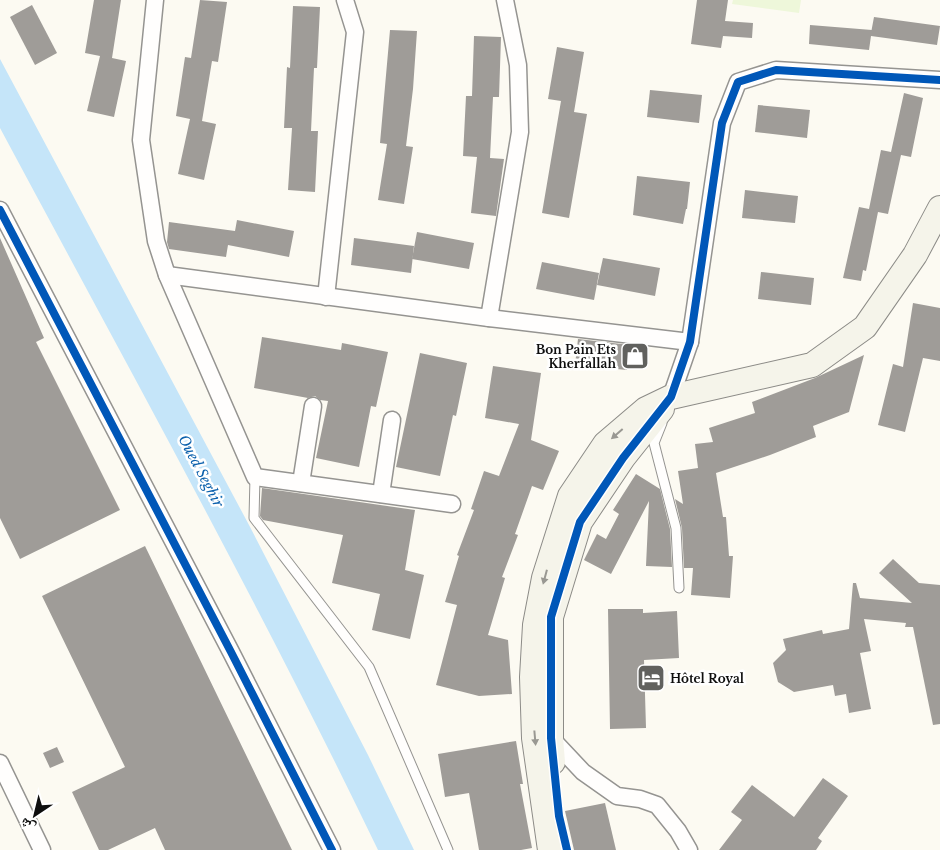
<svg xmlns="http://www.w3.org/2000/svg" width="940" height="850" viewBox="0 0 940 850" font-family="'Libre Baskerville','Noto Naskh Arabic',serif">
<style>
.pitch{fill:#eef7da}
.water{fill:#c5e5f9}
.building{fill:#9f9c98}
.lines{fill:none;stroke-linecap:round;stroke-linejoin:round}
.lane-casing{stroke:#959491;stroke-width:11}
.street-casing{stroke:#959491;stroke-width:19}
.secondary-casing{stroke:#8c8b87;stroke-width:26}
.lane{stroke:#fffefd;stroke-width:9}
.street{stroke:#fffefd;stroke-width:16}
.secondary{stroke:#f5f4ea;stroke-width:24}
.cycleway-casing{stroke:#fff;stroke-width:11}
.cycleway{stroke:#0057b8;stroke-width:8}
.oneway{fill:#999892}
.labels{text-anchor:middle;dominant-baseline:central;stroke-width:5;stroke-linejoin:round;paint-order:stroke}
.poi-label{font-size:12px;font-weight:bold;fill:#0e0e0e;stroke:#fff;text-anchor:end}
.water-label{font-size:14px;font-style:italic;fill:#0b60ac;stroke:#fff}
</style>
<rect width="100%" height="100%" fill="#fcfaf2"/>
<path class="pitch" d="M733,0H801L799,13L732,4Z"/>
<path class="water" d="M0,59L249,525L368,755L414,850H378C260,605 128,367 0,128Z"/>
<g class="building">
<path d="M94,0H121L112,58L126,61L114,117L87,111L100,56L85,53Z"/>
<path d="M200,0L227,2L218,62L212,61L202,121L216,124L204,180L178,174L190,119L176,116L185,57L191,58Z"/>
<path d="M697,0H728L725,21L753,23L752,38L723,36L721,48L691,44Z"/>
<path d="M32,5L57,53L35,65L10,17Z"/>
<path d="M293,6L320,7L317,68H314L311,131H318L315,192L288,190L292,128H284L287,67L290,68Z"/>
<path d="M874,17L940,26L937,45L871,36L869,50L809,44L810,25L872,30L871,33Z"/>
<path d="M390,30L417,31L413,89L406,146L413,147L404,204L378,200L387,144L380,143Z"/>
<path d="M474,36L501,37L499,97H493L490,158L504,159L496,216L471,213L477,157L463,156L466,96H472Z"/>
<path d="M557,47L584,52L574,112L587,114L569,218L542,213L561,101L548,99Z"/>
<path d="M650,90L702,95L699,123L647,117Z"/>
<path d="M904,93L923,98L911,157L901,155L888,214L878,212L866,271L863,270L861,281L843,278L859,207L869,209L881,150L891,152Z"/>
<path d="M758,105L810,110L807,138L755,132Z"/>
<path d="M637,176L690,182L687,209H686L683,224L633,215Z"/>
<path d="M745,190L798,196L795,223L742,218Z"/>
<path d="M237,220L294,231L289,257L228,245L226,257L169,249L167,242L169,222L235,231Z"/>
<path d="M417,232L474,243L469,269L412,259Z"/>
<path d="M0,238L44,338L36,342L120,510L20,559L0,518Z"/>
<path d="M354,238L414,246L411,273L351,265Z"/>
<path d="M603,258L660,268L655,296L597,285Z"/>
<path d="M542,262L599,273L594,300L536,289Z"/>
<path d="M761,272L814,278L811,305L758,299Z"/>
<path d="M913,303L940,308V361L923,358L905,432L878,425L893,364L903,367Z"/>
<path d="M262,337L341,350L342,343L388,352L376,407L371,406L359,467L316,458L328,401L320,400L315,396L308,398L254,388Z"/>
<path d="M578,339L630,345L627,370L575,365Z"/>
<path d="M420,353L467,363L456,416L453,415L440,476L396,467Z"/>
<path d="M864,355L849,412L813,426L816,437L770,455L716,473L723,517H726L729,556H733L730,598L691,595L693,568H684L682,528L675,499L683,504L678,471L698,468L695,444L713,442L709,428L755,413L752,402L815,378Z"/>
<path d="M493,366L541,373L531,440L559,451L543,490L532,486L515,534L518,535L502,577L505,578L488,635L508,640L512,694L479,696L436,685L457,605L445,602L459,556L457,555L474,510L471,509L484,471L499,476L519,424L485,418Z"/>
<path d="M636,474L660,489L670,529L672,567L646,566L649,501L611,574L584,560L597,534L606,539L619,514L613,510Z"/>
<path d="M262,488L415,510L405,570L424,575L410,639L372,630L380,594L332,583L343,535L263,520L260,516Z"/>
<path d="M145,546L292,850H165L155,828L108,850H99L72,792L125,767L42,596Z"/>
<path d="M893,559L919,583L940,585V724L933,725L913,627H905L906,623L864,619L871,651L860,653L871,709L849,713L846,694L835,696L833,685L794,692L778,682L773,663L786,650L783,639L822,630L823,634L849,629L853,583H856L860,598L912,603L879,573Z"/>
<path d="M608,609H643V613L677,611L679,658L644,660L646,728L610,729Z"/>
<path d="M516,741L523,784H520L532,848L521,850H479L469,793L445,797L438,754Z"/>
<path d="M57,747L64,762L50,768L43,753Z"/>
<path d="M823,778L848,796L818,838L822,841L816,850H719L742,820L731,812L752,785L794,817Z"/>
<path d="M605,803L616,850H574L565,811Z"/>
</g>
<g class="lines">
<defs>
<g id="lane">
<path d="M662,423L654,443L676,528L679,588"/>
<path d="M255,477L254,518L369,667L448,850"/>
</g>
<g id="street">
<path d="M155,0L141,140L156,241L167,275L255,477L452,504"/>
<path d="M0,210L231,652L332,850"/>
<path d="M167,275L489,318L690,342"/>
<path d="M326,297L355,32L345,0"/>
<path d="M489,318L520,132L518,65L505,0"/>
<path d="M671,397L690,342L722,123L738,82L776,70L940,80"/>
<path d="M301,483L313,406"/>
<path d="M381,494L392,420"/>
<path d="M551,738L583,772L617,796L640,799L657,805L678,831L689,850"/>
<path d="M0,763L42,850"/>
</g>
<g id="secondary">
<path d="M553,762L551,738V617L580,522L623,458L662,409"/>
<path d="M550,850L534,738L532,677L535,625L544,578L570,496L605,444L646,409L671,397L812,365L865,327L915,255L940,208"/>
</g>
</defs>
<use href="#lane" class="lane-casing"/>
<use href="#street" class="street-casing"/>
<use href="#secondary" class="secondary-casing"/>
<use href="#lane" class="lane"/>
<use href="#street" class="street"/>
<use href="#secondary" class="secondary"/>
<defs>
<g id="cycleway">
<path d="M0,210L231,652L332,850"/>
<path d="M567,850L559,816L551,738V617L580,522L623,458L671,397L690,342L722,123L738,82L776,70L940,80"/>
</g>
</defs>
<use href="#cycleway" class="cycleway-casing"/>
<use href="#cycleway" class="cycleway"/>
</g>
<defs><path id="oneway-solid" d="M-6-.8H1V-3.2L6.5 0L1 3.2V.8H-6Z" transform="scale(1.25)"/></defs>
<g class="oneway">
<use href="#oneway-solid" transform="translate(617 434) rotate(139)"/>
<use href="#oneway-solid" transform="translate(545 577) rotate(105)"/>
<use href="#oneway-solid" transform="translate(535 738) rotate(85)"/>
</g>
<defs>
<symbol id="shop-square" viewBox="-11 -11 22 22"><rect x="-9" y="-9" width="18" height="18" rx="4" fill="#61615e" stroke="#fff"/><path d="M-5-2.5h2.3a2.7 3.5 0 0 1 5.4 0H5L5.5 6h-11ZM-1.5-2.5h3a1.5 2.3 0 0 0-3 0Z" fill="#fff"/></symbol>
<symbol id="hotel-square" viewBox="-11 -11 22 22"><rect x="-9" y="-9" width="18" height="18" rx="4" fill="#61615e" stroke="#fff"/><path d="M-6-4.5h1.5V1H6V5H4.5V3h-9V5H-6ZM-4 0a1.8 1.8 0 1 1 3.6 0ZM.5 0V-2.5h3Q6-2.5 6 0Z" fill="#fff"/></symbol>
</defs>
<g fill-rule="evenodd">
<use href="#shop-square" x="619" y="340" width="32" height="32"/>
<use href="#hotel-square" x="635" y="662" width="32" height="32"/>
</g>
<g class="labels">
<g class="poi-label">
<text x="616" y="349">Bon Pain Ets<tspan x="616" dy="14">Kherfallah</tspan></text>
<text x="670" y="678" text-anchor="start">Hôtel Royal</text>
</g>
<g class="water-label">
<text transform="translate(201 471) rotate(62)">Oued Seghir</text>
</g>
</g>
<g transform="translate(35 815) rotate(215)" stroke="#ffffff" stroke-width="4" paint-order="stroke">
<path d="M0-4L9 19L0 12L-9 19Z" fill="#0e0e0e"/>
<text y="-8" font-size="14" font-weight="bold" text-anchor="middle" fill="#0e0e0e">ش</text>
</g>
</svg>
